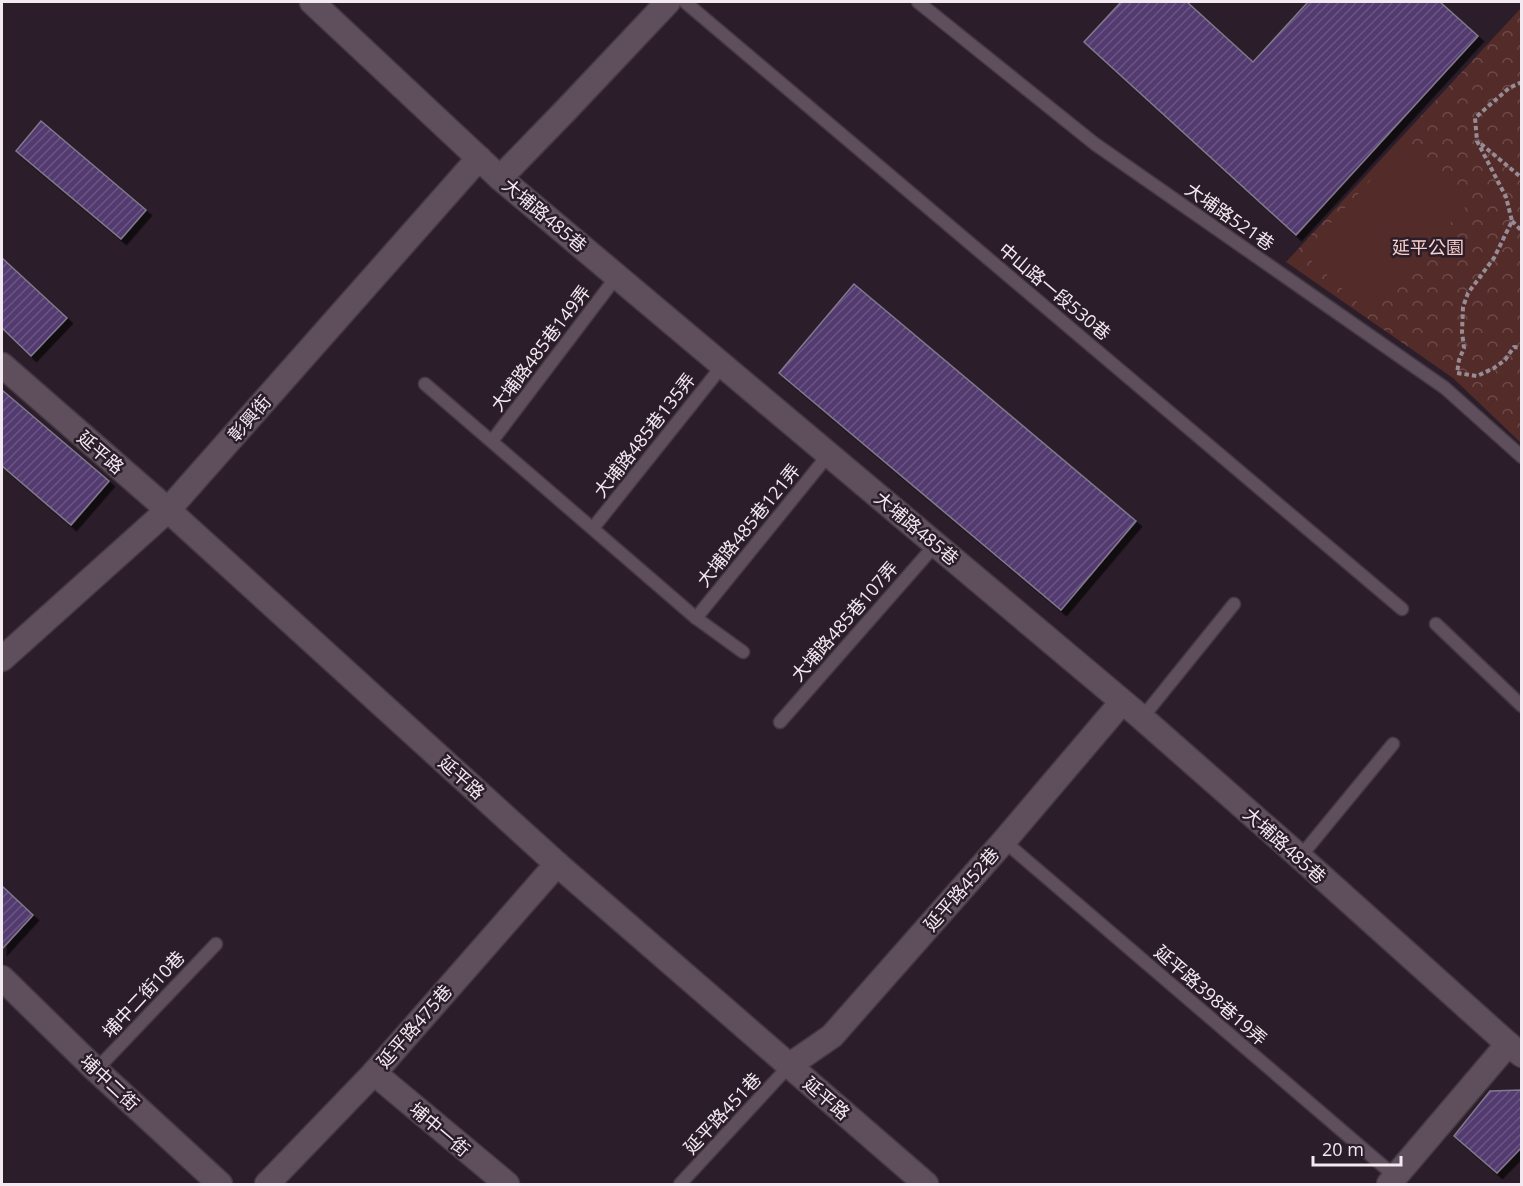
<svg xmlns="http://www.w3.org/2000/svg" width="1523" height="1186" viewBox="0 0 1523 1186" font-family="'Open Sans','Noto Sans TC',sans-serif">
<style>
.forest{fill:url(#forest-crowns)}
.garden{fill:#532b29}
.building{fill:url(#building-hatch);stroke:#81798c;stroke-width:1.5;filter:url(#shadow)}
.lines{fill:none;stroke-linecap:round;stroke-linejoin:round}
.service-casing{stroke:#443943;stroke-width:15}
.minor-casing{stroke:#443943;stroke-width:27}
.path{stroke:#978c96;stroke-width:4;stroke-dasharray:4.5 3;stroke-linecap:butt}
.service{stroke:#5f4f5d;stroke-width:12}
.minor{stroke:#5f4f5d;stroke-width:24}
.labels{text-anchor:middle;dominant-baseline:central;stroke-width:5;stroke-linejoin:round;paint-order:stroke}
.street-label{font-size:18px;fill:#f2e9f1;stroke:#2b1d29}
.park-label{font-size:18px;fill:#f8ceca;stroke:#2b1d29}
</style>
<defs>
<pattern id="forest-crowns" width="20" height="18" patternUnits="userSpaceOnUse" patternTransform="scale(1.5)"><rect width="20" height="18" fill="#532b29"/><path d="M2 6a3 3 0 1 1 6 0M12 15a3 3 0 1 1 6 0" fill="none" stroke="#6c4a48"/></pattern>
<pattern id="building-hatch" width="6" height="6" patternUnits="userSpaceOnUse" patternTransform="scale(1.5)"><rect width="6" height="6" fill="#523a6f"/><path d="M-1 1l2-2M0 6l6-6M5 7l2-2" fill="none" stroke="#6b5684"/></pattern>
<filter id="shadow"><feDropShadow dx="5.5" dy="5.5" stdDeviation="0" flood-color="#0009"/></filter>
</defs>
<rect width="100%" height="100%" fill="#2b1d29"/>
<path class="forest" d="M1521,8V443L1453,378L1286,262Z"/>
<path class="garden" d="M1406,142L1471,201L1366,310L1303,253Z"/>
<g class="building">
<path d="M1121,2H1187L1253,62L1308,2H1440L1478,36L1296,235L1084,42Z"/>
<path d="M41,121L146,210L121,239L16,151Z"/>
<path d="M2,258L67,318L31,356L2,328Z"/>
<path d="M854,284L1136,521L1061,610L779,373Z"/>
<path d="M2,390L109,481L71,525L2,466Z"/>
<path d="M2,886L33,915L2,949Z"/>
<path d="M1522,1090V1147L1497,1173L1454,1136L1490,1091Z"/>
</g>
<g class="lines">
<defs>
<g id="service">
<path d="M685,2L1402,609"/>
<path d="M918,2L1095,144L1445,388L1522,457"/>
<path d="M425,384L696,618L743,652"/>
<path d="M492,441L617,276"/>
<path d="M593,528L723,365"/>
<path d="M696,618L829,454"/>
<path d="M1436,624L1522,706"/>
<path d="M1142,718L1234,604"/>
<path d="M780,722L936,544"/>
<path d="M1004,841L1396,1177"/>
<path d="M1300,857L1393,744"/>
<path d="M96,1070L216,944"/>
<path d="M680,1184L790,1065"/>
</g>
<g id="minor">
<path d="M312,2L500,178L1142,718L1300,857L1508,1044L1522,1055"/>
<path d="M500,178L567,109L668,2"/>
<path d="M2,365L168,510L557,864L926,1184"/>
<path d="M2,659L168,510L479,158"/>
<path d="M2,978L96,1070L220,1184"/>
<path d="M790,1065L832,1036L1004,841L1122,702"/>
<path d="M374,1073L507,1184"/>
<path d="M267,1184L374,1073L557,864"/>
<path d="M1389,1184L1508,1044"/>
</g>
</defs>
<use href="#service" class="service-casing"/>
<use href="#minor" class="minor-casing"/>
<g class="path">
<path d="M1522,82L1509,88L1475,118L1477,141L1506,197L1512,221L1494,258L1468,293L1463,307L1462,332L1464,348L1459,360L1457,373L1477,376L1494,368L1505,360L1514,347L1522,348"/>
<path d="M1481,144L1522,178"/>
<path d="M1512,221L1522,231"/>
</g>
<use href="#service" class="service"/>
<use href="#minor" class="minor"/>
</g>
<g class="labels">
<g class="street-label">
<text transform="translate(545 215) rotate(40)">大埔路485巷</text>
<text transform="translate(1230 216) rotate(35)">大埔路521巷</text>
<text transform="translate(1055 291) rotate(40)">中山路一段530巷</text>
<text transform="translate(540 348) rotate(-53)">大埔路485巷149弄</text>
<text transform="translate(249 418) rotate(-49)">彰興街</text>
<text transform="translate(644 435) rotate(-52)">大埔路485巷135弄</text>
<text transform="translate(101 452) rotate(41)">延平路</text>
<text transform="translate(748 525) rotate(-51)">大埔路485巷121弄</text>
<text transform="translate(917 528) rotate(40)">大埔路485巷</text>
<text transform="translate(844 621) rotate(-49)">大埔路485巷107弄</text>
<text transform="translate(462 777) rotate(42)">延平路</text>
<text transform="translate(1285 845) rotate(42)">大埔路485巷</text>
<text transform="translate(961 889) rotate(-49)">延平路452巷</text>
<text transform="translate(143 994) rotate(-47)">埔中二街10巷</text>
<text transform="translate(1211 995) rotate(41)">延平路398巷19弄</text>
<text transform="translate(414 1026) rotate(-49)">延平路475巷</text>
<text transform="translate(110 1082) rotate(43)">埔中二街</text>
<text transform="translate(827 1098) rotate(41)">延平路</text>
<text transform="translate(722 1113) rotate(-47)">延平路451巷</text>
<text transform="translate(440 1129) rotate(40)">埔中一街</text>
</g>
<g class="park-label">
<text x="1428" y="247">延平公園</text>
</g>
</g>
<rect width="1523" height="1186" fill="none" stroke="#f2e9f1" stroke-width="6"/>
<path d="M1313 1156v9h88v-9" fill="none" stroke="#f2e9f1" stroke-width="3"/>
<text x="1322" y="1156" font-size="18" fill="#f2e9f1" stroke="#2b1d29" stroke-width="4.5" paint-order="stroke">20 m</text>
</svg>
